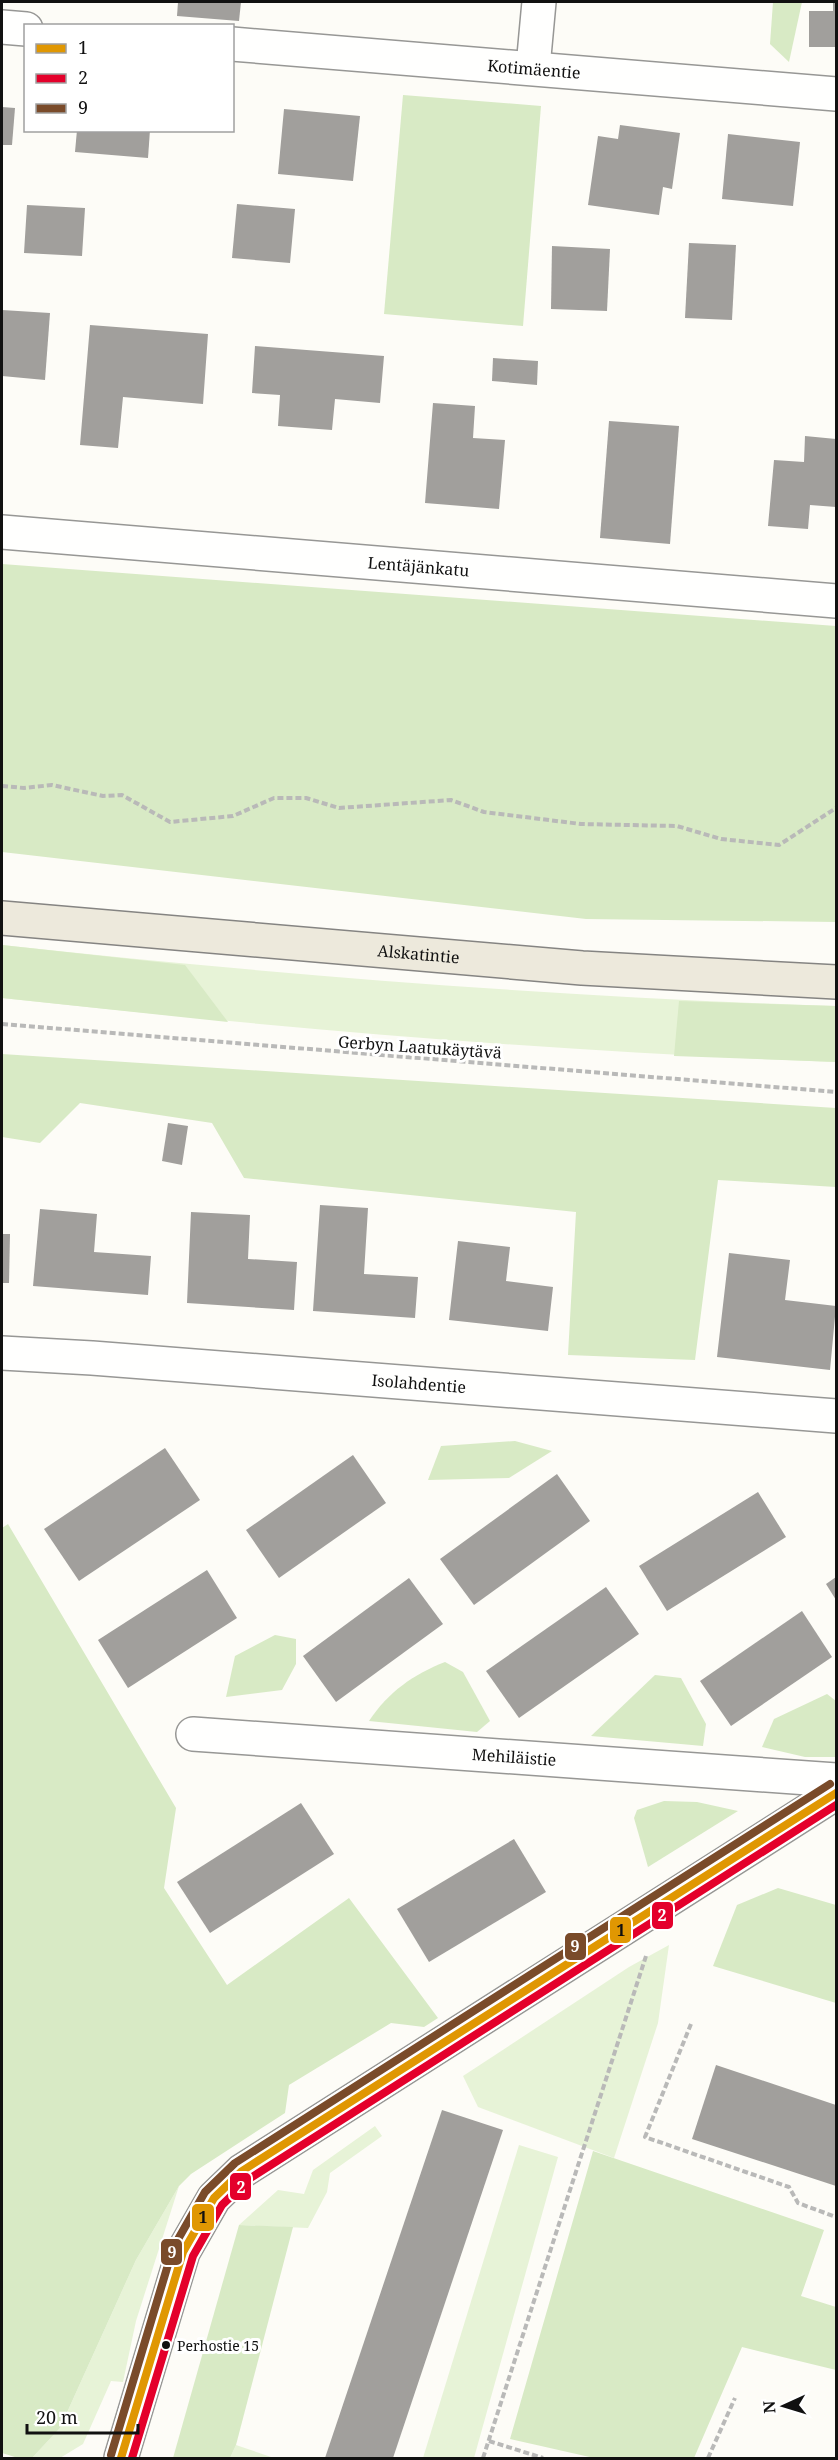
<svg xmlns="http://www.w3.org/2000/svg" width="838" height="2460" viewBox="0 0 838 2460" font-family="'Noto Serif',serif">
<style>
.green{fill:#e7f3d7}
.forest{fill:#d8eac5}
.building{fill:#a19f9c}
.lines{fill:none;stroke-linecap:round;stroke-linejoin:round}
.street-casing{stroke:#979795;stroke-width:36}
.primary-casing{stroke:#858482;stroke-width:36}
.path{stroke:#b9b9b8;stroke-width:4;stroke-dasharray:6 3;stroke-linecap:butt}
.street{stroke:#fffffe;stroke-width:33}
.primary{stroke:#ede9dc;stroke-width:33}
.bus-1-casing{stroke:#fff;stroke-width:12}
.bus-2-casing{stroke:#fff;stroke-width:12}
.bus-3-casing{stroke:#fff;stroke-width:12}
.bus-1{stroke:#e09702;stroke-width:8}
.bus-2{stroke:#e4002b;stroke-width:8}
.bus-3{stroke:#7a4b2a;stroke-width:8}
.bus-dot{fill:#111;stroke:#fff;stroke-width:2}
.labels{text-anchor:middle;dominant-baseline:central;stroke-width:6;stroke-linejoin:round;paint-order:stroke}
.bus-label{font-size:14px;fill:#111;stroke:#fff;text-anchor:start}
.street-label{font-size:16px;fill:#111;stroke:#fff}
.line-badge{stroke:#fff;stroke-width:2}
.badge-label{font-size:16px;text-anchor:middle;font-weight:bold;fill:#fff}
.pale-badge-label{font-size:16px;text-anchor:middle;font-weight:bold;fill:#111}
</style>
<rect width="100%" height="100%" fill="#fdfcf7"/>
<g class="green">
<path d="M2,945C279,975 558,997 836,1006V1062C557,1052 279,1028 2,998Z"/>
<path d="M669,1945L658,2023L614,2158L478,2107L463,2076L629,1967Z"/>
<path d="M375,2126L382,2136L330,2173L327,2192L308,2228L239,2225L278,2190L304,2194L313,2170Z"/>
<path d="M519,2145L558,2157L474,2458H423Z"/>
<path d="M179,2186L136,2321L123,2382L111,2381L83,2444L60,2458H32L60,2428L136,2260Z"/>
<path d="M236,2445L274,2458H230Z"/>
</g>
<g class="forest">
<path d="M773,2H802L789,62L770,44Z"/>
<path d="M403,95L541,106L523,326L384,314Z"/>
<path d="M2,564L836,626V922L586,919L2,852Z"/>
<path d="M2,945L185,965L228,1022L2,998Z"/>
<path d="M679,1001L836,1006V1062L674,1056Z"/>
<path d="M2,1054L836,1108V1187L718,1180L695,1360L568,1355L576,1212L244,1178L212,1123L80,1103L40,1143L2,1137Z"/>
<path d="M515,1441L552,1451L509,1478L428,1480L441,1446Z"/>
<path d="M8,1524L176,1808L164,1888L227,1985L349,1898L438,2018L424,2027L391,2023L289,2085L285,2113L191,2174L179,2186L136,2260L60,2428L32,2458H18L2,2453V1528Z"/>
<path d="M275,1635L296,1639V1664L282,1690L226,1697L235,1656Z"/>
<path d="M445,1662L463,1672L490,1721L477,1732L369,1721C388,1692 414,1674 445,1662Z"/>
<path d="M655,1675L681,1678L706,1724L703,1746L591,1736Z"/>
<path d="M827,1694L836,1701V1757H805L762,1747L774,1719Z"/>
<path d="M664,1801L697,1802L738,1811L648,1867L634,1818L637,1810Z"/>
<path d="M778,1888L836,1905V2003L713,1966L737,1905Z"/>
<path d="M593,2151L824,2230L801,2296L836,2307V2370L742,2347L694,2458H594L510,2439Z"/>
<path d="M239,2225L293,2227L236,2445L230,2458H173Z"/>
</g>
<g class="building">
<path d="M178,2H241L239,21L177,16Z"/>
<path d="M833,2H836V47H809V11H833Z"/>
<path d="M2,107L15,108L12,145H2Z"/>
<path d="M284,109L360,116L353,181L278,174Z"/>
<path d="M620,125L680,133L672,189L663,187L659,215L588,205L598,136L618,139Z"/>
<path d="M77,130H150L148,158L75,152Z"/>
<path d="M728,134L800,142L793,206L722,199Z"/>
<path d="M237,204L295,209L290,263L232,258Z"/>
<path d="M27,205L85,208L82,256L24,253Z"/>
<path d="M689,243L736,245L732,320L685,318Z"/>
<path d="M552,246L610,249L607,311L551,309Z"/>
<path d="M2,310L50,313L45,380L2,376Z"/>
<path d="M90,325L208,334L203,404L123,397L118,448L80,445Z"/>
<path d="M255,346L384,356L380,403L335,399L332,430L278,426L280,395L252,393Z"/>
<path d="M493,358L538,361L537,385L492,381Z"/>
<path d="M433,403L475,406L473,438L505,440L499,509L425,503Z"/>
<path d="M609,421L679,426L670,544L600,538Z"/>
<path d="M805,436L836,439V507L810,505L808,529L768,526L774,460L804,462Z"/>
<path d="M168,1123L188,1126L182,1165L162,1161Z"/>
<path d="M320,1205L368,1208L364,1274L418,1277L415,1318L313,1311Z"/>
<path d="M40,1209L97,1214L94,1252L151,1256L148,1295L33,1286Z"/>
<path d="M191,1212L250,1215L248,1259L297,1262L294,1310L187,1303Z"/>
<path d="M2,1234H10L9,1283H2Z"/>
<path d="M458,1241L510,1247L506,1281L553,1287L548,1331L449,1320Z"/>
<path d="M729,1253L790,1260L785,1300L836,1306L830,1370L717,1357Z"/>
<path d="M165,1448L200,1500L79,1581L44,1529Z"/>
<path d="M353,1455L386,1503L279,1578L246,1530Z"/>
<path d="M557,1474L590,1521L474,1605L440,1559Z"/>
<path d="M758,1492L786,1537L667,1611L639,1566Z"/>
<path d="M207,1570L237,1618L128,1688L98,1640Z"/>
<path d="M836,1577V1600L826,1584Z"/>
<path d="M409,1578L443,1624L336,1702L303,1656Z"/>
<path d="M606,1587L639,1634L519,1718L486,1671Z"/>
<path d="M802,1611L832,1657L731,1726L700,1681Z"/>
<path d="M301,1803L334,1854L210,1933L177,1882Z"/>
<path d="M514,1839L546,1892L429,1962L397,1909Z"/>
<path d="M716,2065L836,2105V2186L692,2139Z"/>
<path d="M442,2110L503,2130L393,2458H325Z"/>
</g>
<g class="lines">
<defs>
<g id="street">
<path d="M2,27L26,29"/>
<path id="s1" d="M232,44L836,94"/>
<path d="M533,67L539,2"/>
<path id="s2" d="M2,532L836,601"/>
<path id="s3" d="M2,1353L92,1358L836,1416"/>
<path id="s4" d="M193,1734L836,1780"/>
<path d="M121,2458L183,2252L214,2198L242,2171L836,1793"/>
</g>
<g id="primary">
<path id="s5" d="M2,918L582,968L836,982"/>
</g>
</defs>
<use href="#street" class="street-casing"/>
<use href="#primary" class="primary-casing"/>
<g class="path">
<path d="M2,786L24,788L52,785L103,796L122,795L170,822L233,816L274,798H306L339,808L451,800L484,812L581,824L677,826L721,839L779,845L836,808"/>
<path d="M2,1024L836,1092"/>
<path d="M691,2024L645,2137L789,2187L798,2203L836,2217"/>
<path d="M489,2441L543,2458"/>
<path d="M483,2458L646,1956"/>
<path d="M708,2458L735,2398"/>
</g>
<use href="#street" class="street"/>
<use href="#primary" class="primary"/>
<defs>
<path id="bus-1" d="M121,2458L183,2252L214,2198L242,2171L836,1793"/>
<path id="bus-2" d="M132,2458L193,2256L222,2205L249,2179L836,1805"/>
<path id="bus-3" d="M111,2455L173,2248L205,2192L235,2163L830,1784"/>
</defs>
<use href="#bus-1" class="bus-1-casing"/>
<use href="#bus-2" class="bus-2-casing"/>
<use href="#bus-3" class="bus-3-casing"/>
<use href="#bus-1" class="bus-1"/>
<use href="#bus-2" class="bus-2"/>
<use href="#bus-3" class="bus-3"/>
</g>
<circle class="bus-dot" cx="166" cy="2345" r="5"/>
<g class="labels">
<g class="bus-label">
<text x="177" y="2345">Perhostie 15</text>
</g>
<g class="street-label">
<text stroke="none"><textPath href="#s1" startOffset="303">Kotimäentie</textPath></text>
<text stroke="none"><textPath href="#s2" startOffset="418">Lentäjänkatu</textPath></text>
<text stroke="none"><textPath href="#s5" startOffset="418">Alskatintie</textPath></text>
<text transform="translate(420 1047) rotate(4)">Gerbyn Laatukäytävä</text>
<text stroke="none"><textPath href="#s3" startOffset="418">Isolahdentie</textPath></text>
<text stroke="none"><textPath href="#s4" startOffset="322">Mehiläistie</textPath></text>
</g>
</g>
<g class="line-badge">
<rect x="651" y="1901" width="23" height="29" rx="6" fill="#e4002b"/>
<rect x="609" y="1916" width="23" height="28" rx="6" fill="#e09702"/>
<rect x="564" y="1932" width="23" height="29" rx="6" fill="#7a4b2a"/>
<rect x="229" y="2172" width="23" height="29" rx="6" fill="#e4002b"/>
<rect x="191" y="2203" width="24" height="29" rx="6" fill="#e09702"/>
<rect x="160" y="2238" width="23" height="28" rx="6" fill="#7a4b2a"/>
</g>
<g class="badge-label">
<text x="662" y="1921">2</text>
<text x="575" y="1952">9</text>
<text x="241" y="2193">2</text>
<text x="172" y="2258">9</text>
</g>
<g class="pale-badge-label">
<text x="621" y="1936">1</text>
<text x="203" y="2223">1</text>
</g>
<rect width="838" height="2460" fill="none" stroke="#111111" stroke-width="6"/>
<rect x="24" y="24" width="210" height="108" fill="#ffffff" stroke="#a0a0a0" stroke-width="1.5"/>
<rect x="36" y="44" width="30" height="9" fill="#e09702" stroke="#a0a0a0" stroke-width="1.5"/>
<text x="78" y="54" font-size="18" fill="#111111">1</text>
<rect x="36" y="74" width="30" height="9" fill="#e4002b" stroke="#a0a0a0" stroke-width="1.5"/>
<text x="78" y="84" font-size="18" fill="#111111">2</text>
<rect x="36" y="104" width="30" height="9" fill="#7a4b2a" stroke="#a0a0a0" stroke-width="1.5"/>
<text x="78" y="114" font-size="18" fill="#111111">9</text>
<g transform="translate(784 2406) rotate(266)" stroke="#ffffff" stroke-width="4.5" paint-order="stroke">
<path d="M0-4.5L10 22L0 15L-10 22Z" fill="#111111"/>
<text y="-9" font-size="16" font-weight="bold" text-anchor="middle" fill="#111111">N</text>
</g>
<path d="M27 2424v9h111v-9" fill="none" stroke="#111111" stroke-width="3"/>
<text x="36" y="2424" font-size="18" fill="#111111" stroke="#ffffff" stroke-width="4.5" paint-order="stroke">20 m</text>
</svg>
